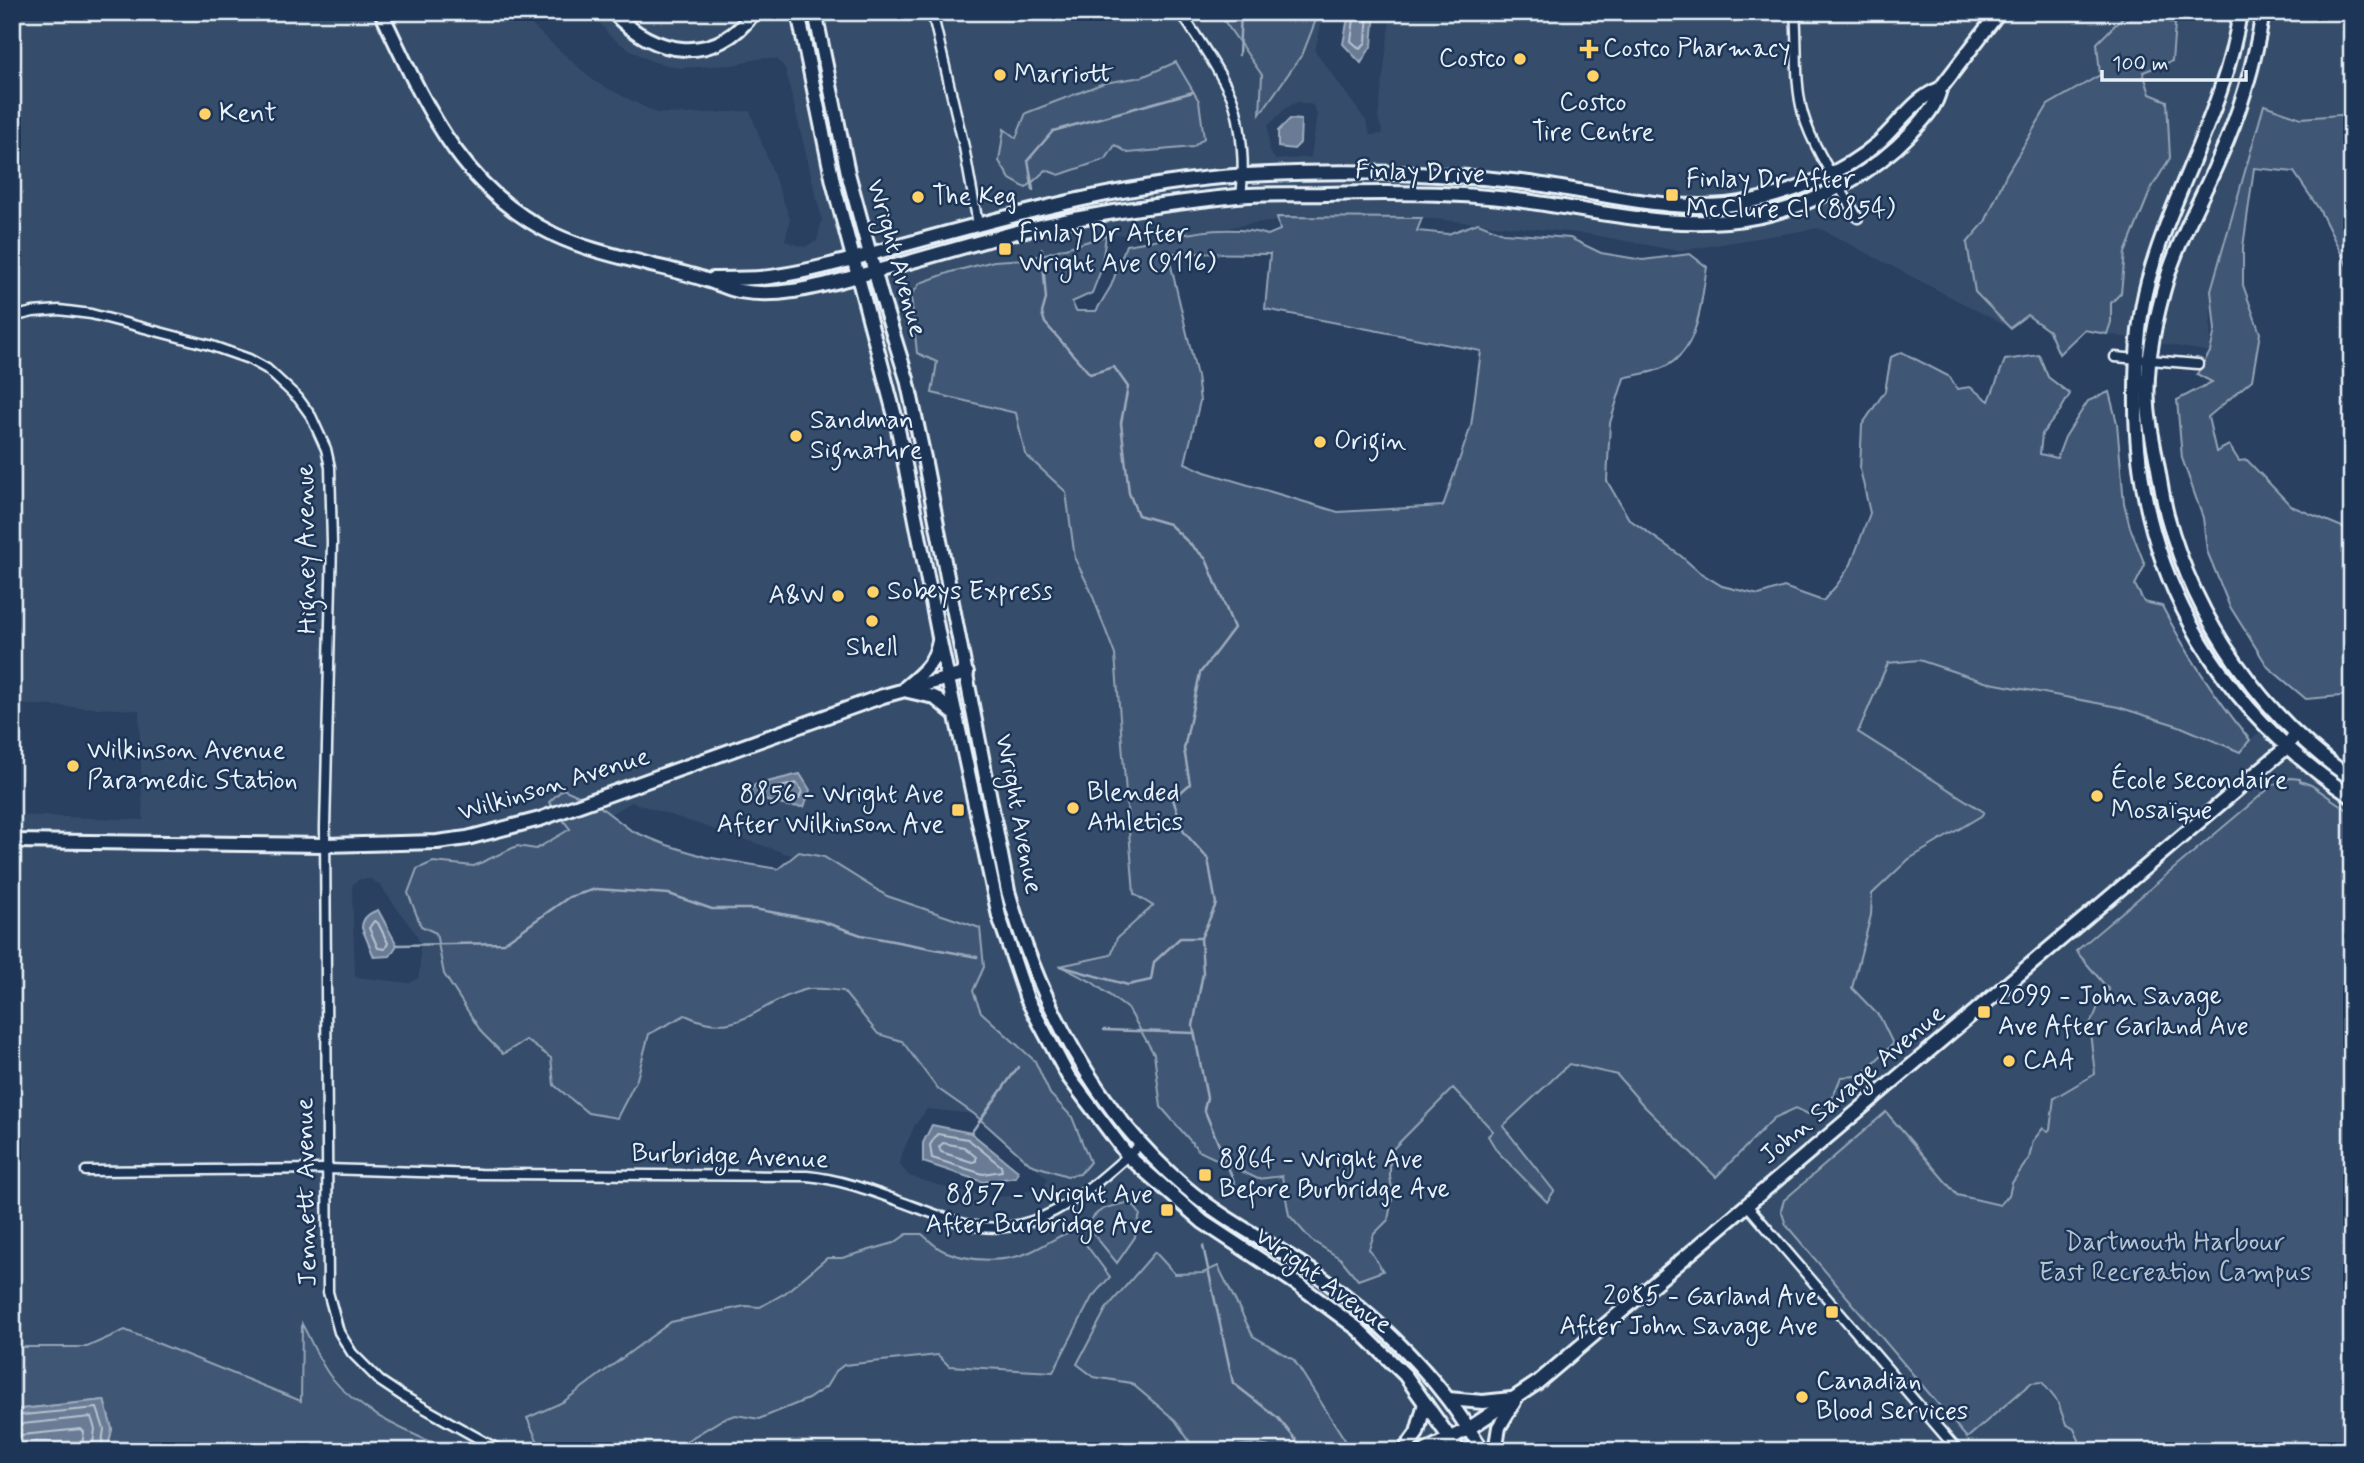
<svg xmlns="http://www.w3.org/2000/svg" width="2364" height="1463" viewBox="0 0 2364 1463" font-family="Mynerve,sans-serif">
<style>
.built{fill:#364d6b;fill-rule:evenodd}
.green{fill:#415774;stroke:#94a4b6;stroke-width:2;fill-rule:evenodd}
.water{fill:#6b7c95;stroke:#9dabbd;stroke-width:2}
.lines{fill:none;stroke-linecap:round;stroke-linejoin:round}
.shore{stroke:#b6c2d0;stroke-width:2}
.stream{stroke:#9dabbd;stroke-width:2.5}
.street-casing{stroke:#e8f1f8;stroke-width:13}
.secondary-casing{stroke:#e8f1f8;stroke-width:18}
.street{stroke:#1d3557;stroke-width:8}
.secondary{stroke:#1d3557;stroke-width:12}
.poi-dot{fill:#ffd166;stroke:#1d3557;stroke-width:2.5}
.labels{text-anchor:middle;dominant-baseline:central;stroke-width:5;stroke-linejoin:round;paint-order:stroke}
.poi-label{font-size:26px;fill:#e8f1f8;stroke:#1d3557;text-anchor:start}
.street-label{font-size:26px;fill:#e8f1f8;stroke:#1d3557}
.park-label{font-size:26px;fill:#b6c3d0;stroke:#1d3557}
</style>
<rect width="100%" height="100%" fill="#294061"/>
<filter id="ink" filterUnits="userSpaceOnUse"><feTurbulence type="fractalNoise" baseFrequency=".0143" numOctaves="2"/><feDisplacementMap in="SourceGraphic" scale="14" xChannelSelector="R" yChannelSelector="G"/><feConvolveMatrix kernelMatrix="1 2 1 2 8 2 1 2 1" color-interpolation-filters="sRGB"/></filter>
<g filter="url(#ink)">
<g class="built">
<path d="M12,12H517L595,82L656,113L686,114L750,111L790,219L785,241L804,247L817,241L822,220L785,68L777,59L762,58L733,65L679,68L651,61L627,48L610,36L591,12H1218L1262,75L1261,113L1319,12H1324L1315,51L1366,121L1370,135L1383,134L1378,118L1391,12H2128L2097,43L2100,75L2048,105L2006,175L1985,222L1967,243L1975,292L2010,328L1819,228L1679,251L1589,234L1434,219L1341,217L1254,223L1170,238L1109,234L1028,259L994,261L920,283L937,362L932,393L1016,413L1025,454L1066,492L1075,559L1090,589L1115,655L1134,894L1153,906L1117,938L1111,955L1061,966L1092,982L1129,1009L1154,1054L1161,1107L1199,1150L1258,1179L1282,1176L1311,1240L1341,1259L1358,1280L1368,1276L1369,1249L1374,1234L1388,1220L1393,1194L1390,1177V1152L1453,1088L1494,1131L1497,1151L1554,1190L1502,1126L1569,1064L1617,1075L1643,1105L1757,1134L1774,1118L1796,1108L1808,1114L1832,1099L1841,1077L1880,1017L1851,988L1871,915L1872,894L1909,859L1981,816L1858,732L1887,663L1919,660L1985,682L2118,707L2179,726L2240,752L2250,740L2271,726L2352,789V813L2300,781L2281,780L2076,950L2109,990L2091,1048L2096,1074L2054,1098L2050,1129L2012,1183L2003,1216L1988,1231L1886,1112L1788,1195L1781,1205L1783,1220L1786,1225L1966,1438L2031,1383L2050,1382L2076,1430L2078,1451H1352L1294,1360L1253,1336L1218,1266L1204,1273L1175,1274L1094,1377L1131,1382L1175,1420L1196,1451H653L678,1446L699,1432L736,1415L759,1419L826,1387L836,1371L844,1365L938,1355L1083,1316L1092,1297L1110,1278L1057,1236L1029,1253L999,1260L969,1259L941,1251L922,1234H907L894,1243L842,1258H827L785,1293L760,1307L745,1306L671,1322L563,1402L527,1418L537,1440L546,1451H451L397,1426L361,1405L330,1376L303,1325L302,1401L126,1330L87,1347H12V815L143,820L139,710L12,704ZM1176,62L1115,145L1046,170L1005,130L1016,138L1104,83L1142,77ZM1297,102L1313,105L1317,115L1311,157L1276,160L1269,151L1268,126L1286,108ZM550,802L595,803L610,814L632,802L794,856L799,852L857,876L887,896L980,928L984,966L973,991L981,1012L1035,1061L1050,1094L1072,1117L1067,1176L1031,1164L1048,1179L1044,1187L1009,1196L989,1197L951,1189L909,1176L900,1165L902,1154L915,1125L927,1109L974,1114L937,1088L902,1041L878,1034L843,991L806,989L776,1003L703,1023L685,1014L648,1034L637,1079L554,1085L551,1058L526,1040L482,1033L444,974L436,933L433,862L474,866L517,846L536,849L571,829ZM360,879H370L379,884L416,934L420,945V968L418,978L410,983L355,977L352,890L353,884Z"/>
<path d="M2158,12H2352V114L2301,118L2264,105L2211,290L2210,352L2107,334L2111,322V302L2121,293L2125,253L2151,189L2170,158L2143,72Z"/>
</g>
<g class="green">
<path d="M1218,12H1319L1303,53L1260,114L1262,75Z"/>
<path d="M2128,12H2158V16L2175,24L2172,61L2143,72L2150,94L2167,101L2170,158L2151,189L2125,253L2121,293L2111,303V322L2107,334L2084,330L2059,354L2049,331L2027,315L2010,328L1975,292L1967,243L1985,222L2006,175L2048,105L2100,75L2097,43Z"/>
<path d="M1176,62L1199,101L1204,138L1193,147L1128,153L1115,145L1106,159L1059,175L1046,170L1026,188L1010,179L999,161L1004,129L1016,138L1026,113L1104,83L1142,77Z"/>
<path d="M2264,105L2301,118L2352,114V275L2319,209L2294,172L2254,168L2243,247V285L2260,333L2252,380L2208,417L2216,452L2229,445L2239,461L2247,460L2291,506L2352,531V695L2306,699L2268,667L2229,605L2207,551L2203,518L2182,458L2177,400L2212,382L2197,374L2210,352L2215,330L2211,290Z"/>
<path d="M1277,217L1422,218L1417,231L1448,234L1478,223L1503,233L1570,238L1601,253L1643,260L1690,254L1707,267C1700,305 1700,356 1657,370C1646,374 1634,375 1624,378L1610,423L1607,481L1629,519L1681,556L1699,572L1722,586L1759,595L1784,587L1823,601L1837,585L1851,564L1870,513L1860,469L1862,425L1885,391L1891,357L1902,352L1950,377L1957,389L1970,387L1989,401L2005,360L2039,355L2048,377L2070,394L2060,411L2042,434L2040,454L2057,458L2065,437L2088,401L2109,392L2117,423L2124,503L2130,527L2145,565L2135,585L2144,602L2162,606C2187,655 2216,698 2250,740L2240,752L2179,726L2118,707L1985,682L1919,660L1888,663L1858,732L1984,812L1981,816L1909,859L1872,894L1871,915L1852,988L1880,1017L1893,1044L1860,1076L1841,1077L1832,1099L1808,1114L1796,1108L1774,1118L1716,1177L1643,1105L1617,1075L1569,1064L1503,1126L1554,1191L1547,1202L1497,1151L1488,1136L1493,1131L1453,1088L1390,1152V1177L1393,1194L1388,1220L1374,1234L1369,1249L1383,1271L1358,1280L1341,1259L1311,1240L1289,1215L1282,1176L1258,1179L1199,1151L1161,1107L1154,1054L1129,1010L1092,982L1060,966L1111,955L1117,938L1153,906L1134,894L1115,655L1090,589L1075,559L1066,492L1025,454L1016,413L932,393L937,362L917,353L911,296L920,283L951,272L994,261L1028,259L1106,236L1101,270L1092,293L1072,302L1076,311H1096L1111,286L1126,245C1172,238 1222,221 1268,235L1280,230ZM1168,253L1270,254L1265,309L1481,351L1471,426L1443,506L1338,512L1205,472L1185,463L1200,401L1197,376Z"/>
<path d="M2290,778L2300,779V781L2311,785L2352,813V1451H2078L2079,1440L2074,1429L2066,1424L2057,1401L2042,1382L2031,1383L1967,1438L1786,1225L1781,1210L1784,1200L1886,1112L1957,1195L2000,1205L2009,1195L2012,1183L2029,1158L2033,1141L2043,1128L2048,1131L2050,1129L2054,1098L2095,1074L2089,1024C2099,1013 2095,1003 2109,990L2076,951L2273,785Z"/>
<path d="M563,789L595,803L632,831L667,845L706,857L778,869L799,852L824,857L887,896L980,928L984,967L973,991L981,1012L1035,1061L1050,1094L1072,1117L1090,1162L1080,1174L1067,1176L1030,1164L974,1114L937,1088L902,1041L878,1034L843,991C831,990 815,987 804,990C756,1003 740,1041 685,1015L649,1034L637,1079L617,1118L588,1113L554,1085L551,1058L526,1040L503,1054L482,1033L444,974L436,933L421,926L408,893L417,869L433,862L474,866L517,846L536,849L570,829L549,802Z"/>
<path d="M1131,1202L1140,1214L1135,1237L1117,1263L1087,1226C1098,1206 1110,1207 1131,1202Z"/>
<path d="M1075,1230L1110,1277L1092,1297L1053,1372L949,1366L938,1355L844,1365L836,1371L826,1387L808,1399L759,1419L736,1415L723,1419L678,1446L653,1451H546L537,1440L527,1418L563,1402L671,1322L745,1306L760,1307L785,1293L827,1258H842L894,1243L907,1234H922C929,1240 936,1248 944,1251C970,1262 1005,1263 1030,1252C1046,1245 1058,1235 1075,1230Z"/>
<path d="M1155,1252L1175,1274L1203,1273L1218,1266L1253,1336L1294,1360L1352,1451H1271L1269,1447L1254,1444L1229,1447L1228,1451H1196L1175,1420L1131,1383L1094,1377L1077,1364L1106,1309Z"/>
<path d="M302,1324C311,1340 319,1362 331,1377C361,1414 409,1432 451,1451H107L112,1429L104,1400L12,1410V1347H87L125,1330L301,1401Z"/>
</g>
<g class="water">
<path d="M1349,12H1375L1372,45L1361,63L1343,44Z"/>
<path d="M1290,119L1301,120L1300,143L1294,149L1278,147V131Z"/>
<path d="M800,774L810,790L804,807L787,806L745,795L755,785Z"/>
<path d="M378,910L397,945L390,956L374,957L362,928C362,919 369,913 378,910Z"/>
<path d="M932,1125L971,1133L1018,1171L1016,1177L983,1182L923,1162V1143Z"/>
<path d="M104,1400L112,1429L107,1451H12V1410Z"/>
</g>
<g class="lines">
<g class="shore">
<path d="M1355,12L1351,41L1360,49L1366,42L1368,12"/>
<path d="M796,783L802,791L799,799H787L772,794L773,789Z"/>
<path d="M374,921L378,923L388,943L385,949L378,948L369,928Z"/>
<path d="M937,1134L968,1139L1001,1166L1002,1171L983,1174L932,1158L930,1145Z"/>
<path d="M943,1143L964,1147L976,1157V1161L972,1162L941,1152L939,1147Z"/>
<path d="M12,1416L97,1408L104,1429L101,1451"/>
<path d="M12,1425L91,1417L95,1429L92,1451"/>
<path d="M12,1436L81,1429L84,1432L81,1451"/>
</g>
<g class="stream">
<path d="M1239,55L1241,12"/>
<path d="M1033,190L1028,160L1053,131L1193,92"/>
<path d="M1042,249L1046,299L1042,313L1045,323L1090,374L1114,367L1128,387L1121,423L1129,493L1138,515L1169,524L1206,559L1234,628L1200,673L1184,749L1190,784L1173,799L1184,832L1208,859L1216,904L1201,938L1203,973L1193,1026L1207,1098L1204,1109L1235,1184"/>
<path d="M397,945L504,943L569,897L596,889L669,894L712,909H754L821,921L861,935L977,957"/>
<path d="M1060,966L1128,985L1151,980L1154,962L1180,938H1201"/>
<path d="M1104,1030L1194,1033"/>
<path d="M971,1133L1018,1067"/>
<path d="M1203,1246L1233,1383L1278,1418L1305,1451"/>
</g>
<defs>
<g id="street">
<path d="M932,12L964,147L978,224"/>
<path d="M1181,12C1198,40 1219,68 1232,98C1242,124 1245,168 1241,196"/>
<path d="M1795,12C1798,45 1794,82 1803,114C1813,149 1840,187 1858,218"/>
<path d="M12,317L33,312L59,310L91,314L209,345L249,359L267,369L298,398L311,416L326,449L330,467L332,542L325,828L328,1292L339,1332L352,1353L380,1381L401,1395L501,1451"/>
<path d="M2115,357L2198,364"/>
<path d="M86,1171L327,1169L480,1174L807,1176C839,1179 869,1190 899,1201C921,1209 943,1218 965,1224C1037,1243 1092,1187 1141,1144"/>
<path d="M1747,1205L1958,1451"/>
</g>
<g id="secondary">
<path d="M381,12C424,102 459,189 555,235C587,250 622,257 655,266C672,270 690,274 706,280C717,283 728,289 739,291C783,299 826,284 869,273C919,260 970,244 1021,231C1092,213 1164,204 1237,196C1266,193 1296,195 1325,194C1386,192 1447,192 1509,199C1593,209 1676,234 1761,216C1818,203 1871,175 1912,132C1924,119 1936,107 1940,89L1999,12"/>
<path d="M613,12C654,57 716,66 754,12"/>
<path d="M798,12L833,182L897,424L939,637L999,916L1027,999L1068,1076L1128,1156L1203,1222L1300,1286L1358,1329L1405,1375L1459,1451"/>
<path d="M815,12L848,173L881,295L907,379L924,458L1008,891C1039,1002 1096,1111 1185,1187C1228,1224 1280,1247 1326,1281C1370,1314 1413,1354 1447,1398C1460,1415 1471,1433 1483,1451"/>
<path d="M2240,12C2226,108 2173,189 2148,281C2138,318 2136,354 2136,391C2133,561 2211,703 2352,797"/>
<path d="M2263,12C2255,62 2240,113 2219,159C2202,198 2181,234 2168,275C2156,315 2145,364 2148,406C2149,423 2153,441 2156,458C2160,477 2162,496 2167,515C2196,622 2261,716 2352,779"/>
<path d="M713,279C734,278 756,280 777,276C823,269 869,254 914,242C1023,212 1133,182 1247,175C1338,170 1431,172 1522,182C1596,191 1678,217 1751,201C1796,192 1843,173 1878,143C1898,126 1915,97 1940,89"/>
<path d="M906,687C923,673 935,663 939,641"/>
<path d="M908,691L934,697L956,715"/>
<path d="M12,841L326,845L437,842L467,838L540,819L883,696L967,673"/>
<path d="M1448,1399L1483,1402L1511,1399"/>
<path d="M1404,1451L1417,1433L1425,1403"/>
<path d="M1425,1451L1468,1429L1537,1383L2286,748L2295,734"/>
<path d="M1495,1451L1499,1427L1514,1402"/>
</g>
</defs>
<use href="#street" class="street-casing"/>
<use href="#secondary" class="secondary-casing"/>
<use href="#street" class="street"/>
<use href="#secondary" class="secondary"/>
</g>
</g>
<g class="poi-dot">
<path d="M1585.5 38.5h7v7h7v7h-7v7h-7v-7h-7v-7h7z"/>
<circle cx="1520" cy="59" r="7"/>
<circle cx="1000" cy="75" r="7"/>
<circle cx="1593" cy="76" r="7"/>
<circle cx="205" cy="114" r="7"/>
<rect x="1665" y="188" width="14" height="14" rx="3.5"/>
<circle cx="918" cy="197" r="7"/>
<rect x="998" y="242" width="14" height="14" rx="3.5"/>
<circle cx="796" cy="436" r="7"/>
<circle cx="1320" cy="442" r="7"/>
<circle cx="873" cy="592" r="7"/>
<circle cx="838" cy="596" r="7"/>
<circle cx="872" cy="621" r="7"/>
<circle cx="73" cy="766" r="7"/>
<circle cx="2097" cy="796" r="7"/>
<circle cx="1073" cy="808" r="7"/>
<rect x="951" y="803" width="14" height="14" rx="3.5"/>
<rect x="1977" y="1005" width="14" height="14" rx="3.5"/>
<circle cx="2009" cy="1061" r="7"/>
<rect x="1198" y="1168" width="14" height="14" rx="3.5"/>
<rect x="1160" y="1203" width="14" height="14" rx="3.5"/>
<rect x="1825" y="1305" width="14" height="14" rx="3.5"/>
<circle cx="1802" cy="1397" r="7"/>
</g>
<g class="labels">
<g class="poi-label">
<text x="1603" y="49">Costco Pharmacy</text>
<text x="1506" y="59" text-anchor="end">Costco</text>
<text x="1014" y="75">Marriott</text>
<text x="1593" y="103" text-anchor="middle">Costco<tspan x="1593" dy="30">Tire Centre</tspan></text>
<text x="219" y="114">Kent</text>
<text x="1686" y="180">Finlay Dr After<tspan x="1686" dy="30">McClure Cl (8854)</tspan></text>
<text x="932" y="197">The Keg</text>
<text x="1019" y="234">Finlay Dr After<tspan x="1019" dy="30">Wright Ave (9116)</tspan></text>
<text x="810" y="421">Sandman<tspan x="810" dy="30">Signature</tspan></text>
<text x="1334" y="442">Origin</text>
<text x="887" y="592">Sobeys Express</text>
<text x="824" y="596" text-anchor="end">A&amp;W</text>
<text x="872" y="648" text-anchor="middle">Shell</text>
<text x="87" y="751">Wilkinson Avenue<tspan x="87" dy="30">Paramedic Station</tspan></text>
<text x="2111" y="781">École secondaire<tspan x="2111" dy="30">Mosaïque</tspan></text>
<text x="1087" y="793">Blended<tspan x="1087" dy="30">Athletics</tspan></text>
<text x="944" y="795" text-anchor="end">8856 - Wright Ave<tspan x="944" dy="30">After Wilkinson Ave</tspan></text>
<text x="1998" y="997">2099 - John Savage<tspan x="1998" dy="30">Ave After Garland Ave</tspan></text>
<text x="2023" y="1061">CAA</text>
<text x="1219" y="1160">8864 - Wright Ave<tspan x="1219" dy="30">Before Burbridge Ave</tspan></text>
<text x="1153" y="1195" text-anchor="end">8857 - Wright Ave<tspan x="1153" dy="30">After Burbridge Ave</tspan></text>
<text x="1818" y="1297" text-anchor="end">2085 - Garland Ave<tspan x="1818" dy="30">After John Savage Ave</tspan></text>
<text x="1816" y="1382">Canadian<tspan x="1816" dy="30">Blood Services</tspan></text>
</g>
<g class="street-label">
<text transform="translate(1420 173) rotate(2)">Finlay Drive</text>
<text transform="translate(896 258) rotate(74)">Wright Avenue</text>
<text transform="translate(307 549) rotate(-91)">Higney Avenue</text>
<text transform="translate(554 785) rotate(-17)">Wilkinson Avenue</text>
<text transform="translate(1018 814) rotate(79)">Wright Avenue</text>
<text transform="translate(1853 1085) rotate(-40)">John Savage Avenue</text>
<text transform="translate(730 1157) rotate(2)">Burbridge Avenue</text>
<text transform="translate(307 1192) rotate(-91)">Jennett Avenue</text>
<text transform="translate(1323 1281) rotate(36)">Wright Avenue</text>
</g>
<g class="park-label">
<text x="2175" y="1243">Dartmouth Harbour<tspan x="2175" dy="30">East Recreation Campus</tspan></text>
</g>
</g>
<rect width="2364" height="1463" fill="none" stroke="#1d3557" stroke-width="42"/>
<rect x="21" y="21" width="2322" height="1421" fill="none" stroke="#e8f1f8" stroke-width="2.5" filter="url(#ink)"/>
<path d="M2102 70v10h144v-10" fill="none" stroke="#e8f1f8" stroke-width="3.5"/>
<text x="2112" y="70" font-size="21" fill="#e8f1f8" stroke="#1d3557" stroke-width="5" paint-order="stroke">100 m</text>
</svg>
